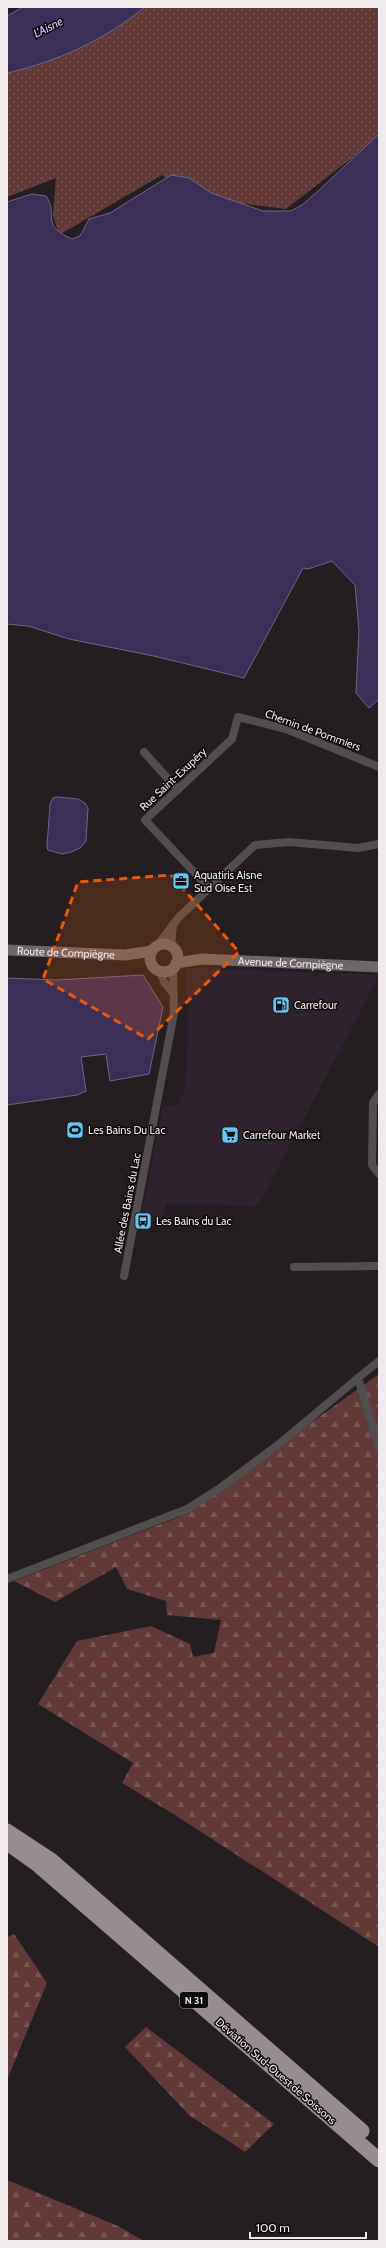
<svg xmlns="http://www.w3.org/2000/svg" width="386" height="2248" viewBox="0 0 386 2248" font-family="Cabin,sans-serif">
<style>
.built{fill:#2f232b}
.grass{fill:url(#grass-dots)}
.forest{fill:url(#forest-firs)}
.water{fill:#3b2e57;stroke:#716684}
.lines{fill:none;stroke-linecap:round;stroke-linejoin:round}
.street{stroke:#524e4f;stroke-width:8}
.secondary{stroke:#6e6769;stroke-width:11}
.highway{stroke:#978d8f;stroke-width:15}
.marked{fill:#e8590c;fill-opacity:0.2;stroke:#e8590c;stroke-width:3;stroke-dasharray:8 5;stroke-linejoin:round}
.labels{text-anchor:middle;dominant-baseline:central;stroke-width:3;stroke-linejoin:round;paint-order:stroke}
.shield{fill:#0b090a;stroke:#aaa6a9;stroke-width:1}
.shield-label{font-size:10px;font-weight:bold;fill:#eeeaed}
.street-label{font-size:11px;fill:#eeeaed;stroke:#0b090a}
.poi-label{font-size:11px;fill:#eeeaed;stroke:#0b090a;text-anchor:start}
.water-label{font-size:12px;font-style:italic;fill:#d2c3fd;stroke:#0b090a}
</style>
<defs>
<pattern id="grass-dots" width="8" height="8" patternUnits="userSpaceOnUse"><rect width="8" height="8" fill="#613938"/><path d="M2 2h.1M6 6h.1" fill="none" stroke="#785655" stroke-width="1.8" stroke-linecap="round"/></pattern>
<pattern id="forest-firs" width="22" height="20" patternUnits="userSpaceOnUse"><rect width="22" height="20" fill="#613938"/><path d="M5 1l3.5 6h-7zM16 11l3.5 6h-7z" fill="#785655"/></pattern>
</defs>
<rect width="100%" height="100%" fill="#241e22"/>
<path class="built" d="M186,968L379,975V976L258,1206L166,1203L163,1218L141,1215L163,1107L179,1105L186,1085L188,1025Z"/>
<path class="grass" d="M77,7H379V137L286,209L189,197L162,175L59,235L53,215L56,178L7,197V23Z"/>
<g class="forest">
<path d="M379,1374V1947L175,1815L122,1783L133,1763L38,1704L77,1641L151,1626L190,1644L193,1657L214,1653L221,1620L167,1615L166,1601L127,1589L116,1567L55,1602L14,1581L179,1517Z"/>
<path d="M14,1934L47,1983L7,2080V1937Z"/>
<path d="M146,2027L274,2124L245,2152L189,2115L125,2047Z"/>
<path d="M7,2180L118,2226L144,2241H7Z"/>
</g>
<g class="water">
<path d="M23,7H145C104,40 59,61 7,73V16Z"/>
<path d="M379,134V699L369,708L356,693L359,630L355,585L332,561L308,569L303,568L244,678L154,656L69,639L28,626L7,624V202L32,194L46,196C59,214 39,225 72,239L80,236L89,219L110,213L171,175L189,178L211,193L263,211H291L302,205L317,192Z"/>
<path d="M57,797L78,799L85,803L88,808L86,841L80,848L71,852L62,854L48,850L47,847L50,804L53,798Z"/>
<path d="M143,975L163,1007L149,1074L110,1081L106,1054L81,1057L86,1091L77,1095L7,1105V978L56,980Z"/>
</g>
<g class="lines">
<g class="street">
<path d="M144,752L178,790"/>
<path d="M209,888L145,820L232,739L238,717L286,729L379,767"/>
<path d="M157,946L179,917L255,845L289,842L358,848L379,844"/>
<path d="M171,947L173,925"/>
<path d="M160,971L164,982L172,992"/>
<path d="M379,1094L373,1103L372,1165L379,1174"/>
<path d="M294,1267L379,1266"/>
<path d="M124,1276L174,1013L173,968"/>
<path d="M379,1361L358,1378L379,1447"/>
<path d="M7,1579L187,1509L220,1488L279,1444L358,1378"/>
</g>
<g class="secondary">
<circle cx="164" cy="958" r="14"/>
<path id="s1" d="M7,950L125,955L152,951"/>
<path id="s2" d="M176,963L202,959L379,967"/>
</g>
<g class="highway">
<path d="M7,1831L51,1860L362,2131"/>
<path d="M7,1843L38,1865L379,2160"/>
</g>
</g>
<path class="marked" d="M171,875L239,952L148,1039L43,979L78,882Z"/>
<defs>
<symbol id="office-square" viewBox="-11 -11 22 22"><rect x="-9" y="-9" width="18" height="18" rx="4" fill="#6ac3f1" stroke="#0b090a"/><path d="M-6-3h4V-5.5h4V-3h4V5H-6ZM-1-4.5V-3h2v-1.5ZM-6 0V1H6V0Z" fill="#111"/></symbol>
<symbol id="fuel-square" viewBox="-11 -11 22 22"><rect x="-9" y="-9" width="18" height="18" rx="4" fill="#6ac3f1" stroke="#0b090a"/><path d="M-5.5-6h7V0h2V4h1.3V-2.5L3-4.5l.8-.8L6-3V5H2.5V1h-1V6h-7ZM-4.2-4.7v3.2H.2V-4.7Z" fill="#111"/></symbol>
<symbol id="stadium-square" viewBox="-11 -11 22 22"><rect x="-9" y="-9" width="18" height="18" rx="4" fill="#6ac3f1" stroke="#0b090a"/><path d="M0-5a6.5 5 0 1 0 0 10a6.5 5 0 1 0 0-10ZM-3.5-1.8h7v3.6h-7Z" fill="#111"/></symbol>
<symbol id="supermarket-square" viewBox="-11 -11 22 22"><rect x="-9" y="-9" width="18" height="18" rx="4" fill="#6ac3f1" stroke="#0b090a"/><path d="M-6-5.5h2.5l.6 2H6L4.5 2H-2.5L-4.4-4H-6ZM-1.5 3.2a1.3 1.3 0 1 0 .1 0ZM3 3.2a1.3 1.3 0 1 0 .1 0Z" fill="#111"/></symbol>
<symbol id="bus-square" viewBox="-11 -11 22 22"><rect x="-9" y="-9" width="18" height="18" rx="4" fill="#6ac3f1" stroke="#0b090a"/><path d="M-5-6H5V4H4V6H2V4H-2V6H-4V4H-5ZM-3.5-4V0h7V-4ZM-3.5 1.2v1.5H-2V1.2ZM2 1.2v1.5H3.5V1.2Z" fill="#111"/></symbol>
</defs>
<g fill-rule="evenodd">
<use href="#office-square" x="171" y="871" width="20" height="20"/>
<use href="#fuel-square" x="271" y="995" width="20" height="20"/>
<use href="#stadium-square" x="65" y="1120" width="20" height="20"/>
<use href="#supermarket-square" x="220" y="1125" width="20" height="20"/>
<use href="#bus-square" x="133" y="1211" width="20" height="20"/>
</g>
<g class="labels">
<rect class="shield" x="180" y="1992" width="28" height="16" rx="3"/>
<g class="shield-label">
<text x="194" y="2000">N 31</text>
</g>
<g class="street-label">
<text transform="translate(313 730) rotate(20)">Chemin de Pommiers</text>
<text transform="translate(173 779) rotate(-43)">Rue Saint-Exupéry</text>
<text stroke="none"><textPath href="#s1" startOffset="59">Route de Compiègne</textPath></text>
<text stroke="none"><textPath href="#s2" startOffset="115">Avenue de Compiègne</textPath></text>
<text transform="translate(127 1203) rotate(-79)">Allée des Bains du Lac</text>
<text transform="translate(276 2071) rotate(41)">Déviation Sud-Ouest de Soissons</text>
</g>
<g class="poi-label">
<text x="194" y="875">Aquatiris Aisne<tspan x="194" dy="13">Sud Oise Est</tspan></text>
<text x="294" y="1005">Carrefour</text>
<text x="88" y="1130">Les Bains Du Lac</text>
<text x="243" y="1135">Carrefour Market</text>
<text x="156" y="1221">Les Bains du Lac</text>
</g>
<g class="water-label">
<text transform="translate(48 27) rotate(-27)">L'Aisne</text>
</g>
</g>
<rect width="386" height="2248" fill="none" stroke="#eeeaed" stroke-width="16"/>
<path d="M250 2232v6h116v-6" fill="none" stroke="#eeeaed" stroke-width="2"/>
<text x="256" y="2232" font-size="12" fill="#eeeaed" stroke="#0b090a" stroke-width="3" paint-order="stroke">100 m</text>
</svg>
